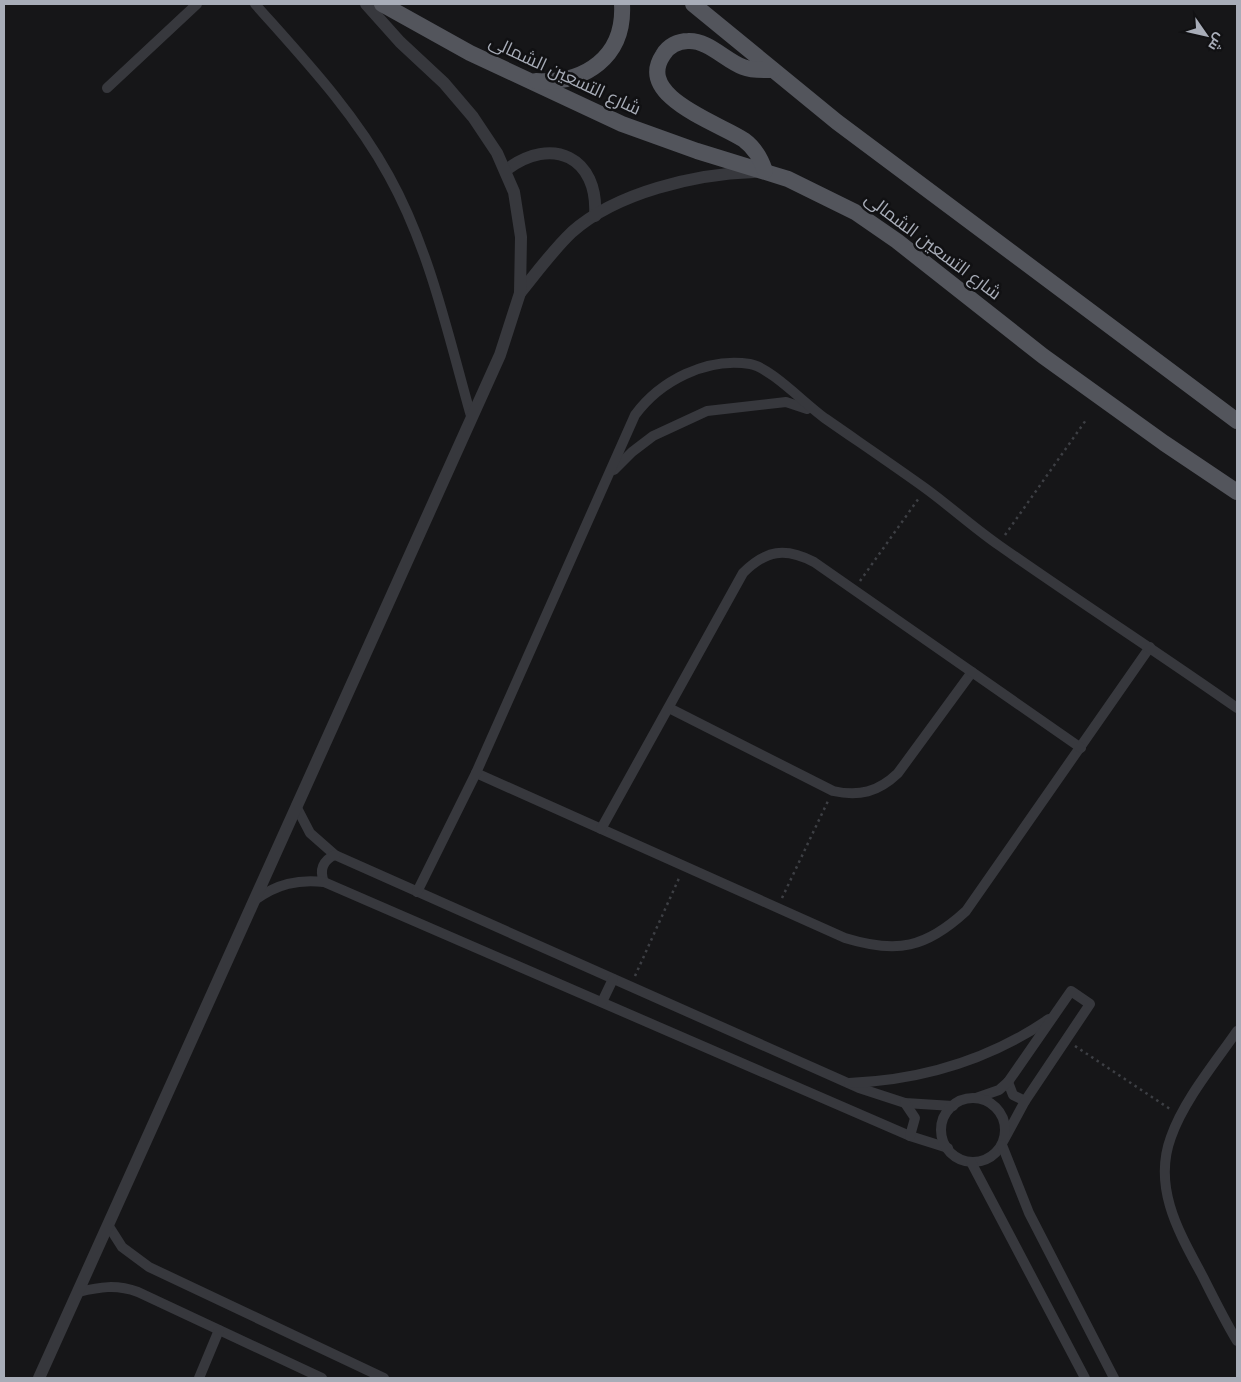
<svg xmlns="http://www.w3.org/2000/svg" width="1241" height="1382" viewBox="0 0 1241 1382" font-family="'Nunito Sans',Cairo,sans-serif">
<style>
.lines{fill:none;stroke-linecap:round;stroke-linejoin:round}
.path{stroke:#3d3f44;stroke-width:2.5;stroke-dasharray:2.5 4;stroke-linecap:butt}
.minor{stroke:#37383d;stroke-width:10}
.tertiary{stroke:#37383d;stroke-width:12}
.primary{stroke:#53555c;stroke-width:16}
.labels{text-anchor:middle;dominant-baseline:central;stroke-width:5;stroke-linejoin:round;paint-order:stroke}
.street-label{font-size:18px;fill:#a8adb8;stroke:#111113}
</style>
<rect width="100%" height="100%" fill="#161618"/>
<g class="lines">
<g class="path">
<path d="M1005,535L1086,420"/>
<path d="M860,581L919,498"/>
<path d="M782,898L828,801"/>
<path d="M635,976L680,876"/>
<path d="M1075,1046L1170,1109"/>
</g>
<g class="minor">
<path d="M255,4C303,58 354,112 389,176C430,250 448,335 471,416"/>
<path d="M107,88L197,4"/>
<path d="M614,470L632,452L653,436L707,411L786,402L807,409"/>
<path d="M669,708L833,791C859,797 878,792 898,773L972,672"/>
<path d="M476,773L845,938C897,954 926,948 966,911L1150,647"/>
<path d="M296,806L310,833L335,855L859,1088L905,1103L953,1106"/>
<path d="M601,829L743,573C766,550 785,547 814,562L1081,748"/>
<path d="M324,882C319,870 323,860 335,855"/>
<path d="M417,892L476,773L635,415C660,381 706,357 750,364C770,367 807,406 826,419C859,442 893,465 925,488C951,507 974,528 1000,546C1078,601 1159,653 1237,708"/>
<path d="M255,900C277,884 298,879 324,882L910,1136L948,1148"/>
<path d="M602,1002L613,979"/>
<path d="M1237,1031C1215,1063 1184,1100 1171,1137C1152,1188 1180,1234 1203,1277C1214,1299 1225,1321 1237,1341"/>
<path d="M1008,1082L1013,1095L1025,1101"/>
<path d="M849,1083C922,1080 989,1060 1049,1019"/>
<path d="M976,1098L999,1090L1008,1082L1071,991L1090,1004L1025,1101L1004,1140"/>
<circle cx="973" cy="1130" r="32"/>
<path d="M905,1103L915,1118L910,1136"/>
<path d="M1002,1145L1029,1213L1114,1378"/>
<path d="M971,1162L1085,1378"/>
<path d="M108,1225L122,1247L149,1267L384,1378"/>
<path d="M78,1292C100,1287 116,1284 138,1292L322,1378"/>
<path d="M199,1378L219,1330"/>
</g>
<g class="tertiary">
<path d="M506,170C552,135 599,157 595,216"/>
<path d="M520,293C537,272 553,250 572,232C617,192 696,174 754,172"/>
<path d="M39,1378L500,355L520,293L521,237L514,192L497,153L473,117L444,83L400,42L366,4"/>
</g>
<g class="primary">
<path d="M382,4L470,53L622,124L697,151L788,179L855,212L897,241L1043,356L1164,443L1237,492"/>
<path d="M693,4L837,122L1237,421"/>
<path d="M536,81C585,84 625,57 622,4"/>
<path d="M765,171C761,159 755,148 744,140C719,123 635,97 663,55C668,46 678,41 688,41C708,40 725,60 743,67C753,71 762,70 773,70"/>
</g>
</g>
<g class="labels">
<g class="street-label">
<text transform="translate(565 75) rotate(25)">شارع التسعين الشمالى</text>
<text transform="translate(933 246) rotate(37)">شارع التسعين الشمالى</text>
</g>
</g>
<rect width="1241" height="1382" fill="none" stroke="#a8adb8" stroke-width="10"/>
<g transform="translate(1206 35) rotate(124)" stroke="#111113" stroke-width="4" paint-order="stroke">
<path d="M0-4L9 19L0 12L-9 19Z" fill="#a8adb8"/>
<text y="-8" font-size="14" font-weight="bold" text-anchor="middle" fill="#a8adb8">ش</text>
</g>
</svg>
